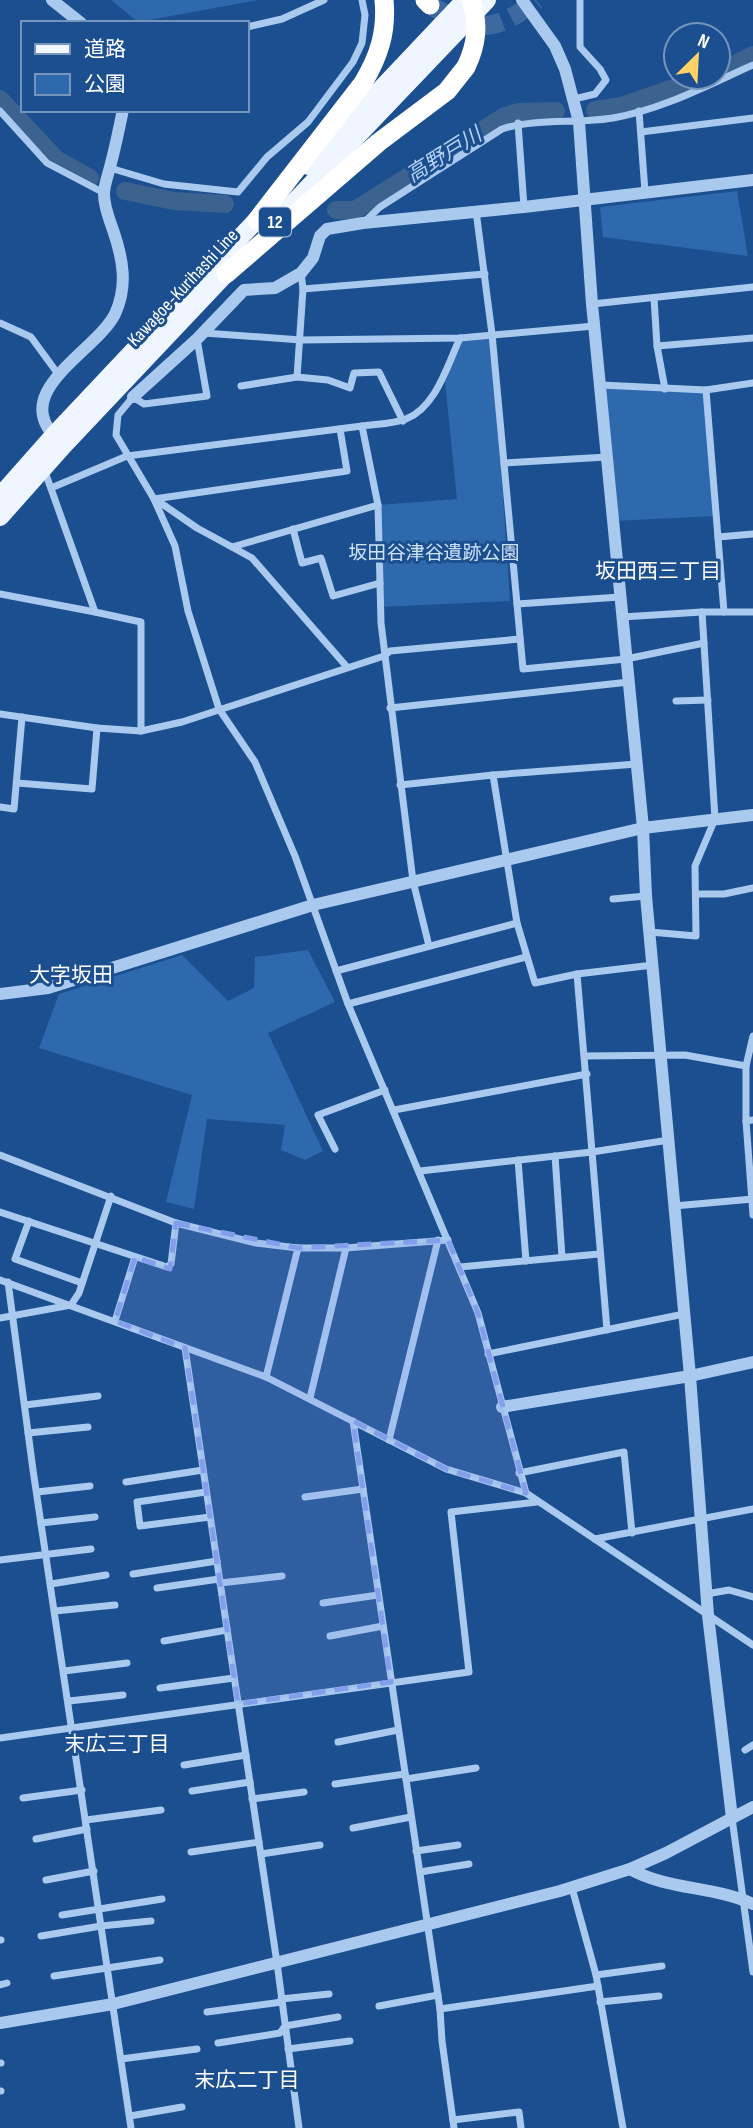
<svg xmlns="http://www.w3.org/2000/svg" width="753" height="2128" viewBox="0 0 753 2128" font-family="'Sofia Sans Condensed','Noto Sans JP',sans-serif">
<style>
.green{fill:#2e69ad}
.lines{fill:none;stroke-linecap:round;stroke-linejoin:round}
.river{stroke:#3c6290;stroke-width:18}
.motorway-tunnel{stroke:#3d69a0;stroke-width:19;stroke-dasharray:19 10;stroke-linecap:butt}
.minor{stroke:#a9c9ee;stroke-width:7}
.tertiary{stroke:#a9c9ee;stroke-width:12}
.primary{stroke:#f0f6ff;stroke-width:18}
.motorway{stroke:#fff;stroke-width:19}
.motorway-bridge{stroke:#fff;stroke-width:19}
.marked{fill:#839eea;fill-opacity:0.2;stroke:#839eea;stroke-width:5;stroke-dasharray:14 9;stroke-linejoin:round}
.labels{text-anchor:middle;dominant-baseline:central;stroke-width:6;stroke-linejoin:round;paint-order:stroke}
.shield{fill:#1b4f8f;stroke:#bbcadd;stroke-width:2}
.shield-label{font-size:18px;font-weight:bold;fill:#fff}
.street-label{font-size:19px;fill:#fff;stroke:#1b4f8f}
.park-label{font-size:19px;fill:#cfe3fa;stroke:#1b4f8f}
.water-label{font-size:21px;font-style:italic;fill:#b5d3f5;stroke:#1b4f8f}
.neighbourhood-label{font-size:21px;fill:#fff;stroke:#1b4f8f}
</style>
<rect width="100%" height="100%" fill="#1b4f8f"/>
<g class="green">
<path d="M111,0H259L138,22Z"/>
<path d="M737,191L748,256L603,237L600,207Z"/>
<path d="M492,334L510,601L380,607L378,505L457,499L444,372L460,338Z"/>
<path d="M601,385L706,390L716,516L613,521Z"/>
<path d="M308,950L335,1002L268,1033L323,1151L305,1160L281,1150L285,1125L207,1119L194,1209L166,1202L192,1095L39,1048L59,994L182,955L228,1001L254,988L255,957Z"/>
</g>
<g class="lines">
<g class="river">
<path d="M718,72L753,55"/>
<path d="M0,99L56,159L90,178"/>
<path d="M595,110L621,106L705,77"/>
<path d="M125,191L174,201L225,204"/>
<path d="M336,210H355L505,116L518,112L556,111"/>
</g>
<path class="motorway-tunnel" d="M430,5C473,32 496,34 536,0"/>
<g class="minor">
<path d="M247,27L282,19L324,0"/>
<path d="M574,99L595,94L606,80L600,69L580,47V0"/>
<path d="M0,111L47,163L104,193"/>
<path d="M639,111L645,192"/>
<path d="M518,123L524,207"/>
<path d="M641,132L753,118"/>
<path d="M110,168L164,184L238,192L267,157L308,122L353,62L362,43L365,15L362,0"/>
<path d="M476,211L492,334L523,669L626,659L704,643"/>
<path d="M363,223L380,207L502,129C535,118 577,124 613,118C661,110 708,85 753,65"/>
<path d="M301,273L303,289L297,377L328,380L350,388L354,373L379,372L403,421"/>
<path d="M303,289L485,274"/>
<path d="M654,298L657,346L665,389"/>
<path d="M592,304L753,287"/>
<path d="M0,323L31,337L58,374"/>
<path d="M204,333L301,340L460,338L594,326"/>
<path d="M197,339L207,396L144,404L133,397L118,415L116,435L154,499L175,546L188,611L219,709L255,762L295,856L348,1004L478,1313L526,1493"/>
<path d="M657,346L753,338"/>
<path d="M601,385L706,390L753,383"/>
<path d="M241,386L297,377"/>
<path d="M706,390L724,612"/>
<path d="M504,463L607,457"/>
<path d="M44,469L95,612L141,622V731"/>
<path d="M51,488L127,456L362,426"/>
<path d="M154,499L347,471L340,429"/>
<path d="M155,499L197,528L232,547L378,505"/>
<path d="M293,529L302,563L321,558L333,596L380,583"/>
<path d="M718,537L753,534"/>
<path d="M232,547L252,558L347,667"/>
<path d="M0,594L95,612"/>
<path d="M517,604L620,597"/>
<path d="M622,617L702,612H753"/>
<path d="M676,701L708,700"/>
<path d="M390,708L629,682"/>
<path d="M0,714L97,728L141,731L182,722L384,656L390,651L520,639"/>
<path d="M493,775L637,764"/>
<path d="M17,783L92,789L97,728"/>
<path d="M400,785L493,775L517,923L535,983L577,974L653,965"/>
<path d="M0,807L14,809L22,717"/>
<path d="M696,894H724L753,888"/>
<path d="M613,899L646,896"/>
<path d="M650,932L696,936L695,866L715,819L702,612"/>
<path d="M429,946L413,881L381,623L378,505L362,426C376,424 393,424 406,419C436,407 447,366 460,338"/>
<path d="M336,971L517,923"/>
<path d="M577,974L607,1330"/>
<path d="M348,1004L526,957"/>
<path d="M585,1056L685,1055L746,1066"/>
<path d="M394,1110L587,1074"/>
<path d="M753,1120L746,1121L753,1215"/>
<path d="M746,1121V1066L753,1036"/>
<path d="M335,1149L318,1115L385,1090"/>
<path d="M0,1155L176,1223L256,1243L298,1248H346L448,1240"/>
<path d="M555,1156L562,1257"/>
<path d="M518,1160L526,1261"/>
<path d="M420,1171L592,1152L669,1140"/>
<path d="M674,1206L753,1199"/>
<path d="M0,1212L167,1267L171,1264L176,1223"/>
<path d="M29,1221L15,1259L82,1283"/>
<path d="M460,1267L599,1254"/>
<path d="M0,1280L266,1377L446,1469L526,1493L753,1645"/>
<path d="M8,1282L33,1470L131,2128"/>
<path d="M0,1318L71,1305L79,1293L111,1196"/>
<path d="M115,1321L135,1257"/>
<path d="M185,1348L277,1963L299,2128"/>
<path d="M488,1354L684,1314"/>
<path d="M266,1377L298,1248"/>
<path d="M310,1398L346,1248"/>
<path d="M25,1405L98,1396"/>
<path d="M353,1421L440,2009L442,2041L454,2128"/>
<path d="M28,1433L88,1427"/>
<path d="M389,1440L438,1240"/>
<path d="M519,1473L624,1452L632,1533"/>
<path d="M126,1482L203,1470"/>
<path d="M37,1492L90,1486"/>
<path d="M206,1492L137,1502L140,1526L210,1517"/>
<path d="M305,1497L363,1489"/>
<path d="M41,1523L95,1517"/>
<path d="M595,1539L753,1509"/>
<path d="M0,1560L91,1549"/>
<path d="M133,1574L217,1561"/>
<path d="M220,1583L282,1576"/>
<path d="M51,1584L106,1575"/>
<path d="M157,1588L219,1579"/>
<path d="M706,1594L729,1590L753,1597"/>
<path d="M323,1603L378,1595"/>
<path d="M55,1611L115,1605"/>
<path d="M330,1636L383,1626"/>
<path d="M164,1641L227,1630"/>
<path d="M64,1671L127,1663"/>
<path d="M160,1688L234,1678"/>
<path d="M69,1701L123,1695"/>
<path d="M0,1738L469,1672L451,1512L537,1502"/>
<path d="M338,1742L398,1730"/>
<path d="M745,1750L753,1745"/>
<path d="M184,1765L246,1755"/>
<path d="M406,1779L476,1768"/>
<path d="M335,1784L405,1774"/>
<path d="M192,1791L250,1782"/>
<path d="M23,1798L82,1790"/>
<path d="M252,1799L304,1792"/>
<path d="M732,1818L753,1972"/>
<path d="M86,1820L161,1810"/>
<path d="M353,1828L411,1817"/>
<path d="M36,1839L87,1829"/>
<path d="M416,1851L458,1845"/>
<path d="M191,1852L259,1842"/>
<path d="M261,1854L320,1845"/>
<path d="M420,1872L469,1864"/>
<path d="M46,1880L94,1871"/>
<path d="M572,1888L596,1975L623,2128"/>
<path d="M62,1915L162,1899"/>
<path d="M41,1936L101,1926L151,1921"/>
<path d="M0,1940H1"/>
<path d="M596,1975L662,1966"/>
<path d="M54,1976L160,1960"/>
<path d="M0,1985L7,1983"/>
<path d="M281,1999L329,1994"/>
<path d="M600,2002L659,1996"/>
<path d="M379,2006L438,1995"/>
<path d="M440,2009L598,1986"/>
<path d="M207,2012L282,2002"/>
<path d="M218,2043L280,2033L285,2026L338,2017"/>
<path d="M288,2049L350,2041"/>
<path d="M121,2059L197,2049"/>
<path d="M0,2063H1"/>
<path d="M0,2091H1"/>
<path d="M130,2116L182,2107"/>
<path d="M453,2120L519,2112L521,2128"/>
</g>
<g class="tertiary">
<path d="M52,0L81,23"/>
<path d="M522,0L555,46L565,69L579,122L592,304L643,828L646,896L690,1376L708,1615L732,1818"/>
<path d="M133,397L197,339L244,290L275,288L301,273L313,258L320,236L327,229L363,223L524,207L753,180"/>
<path d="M57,439C8,391 96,352 115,314C128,286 123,259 113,230C109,218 104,207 104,194C104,184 109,173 111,163C116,145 119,128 123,110"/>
<path d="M0,994L48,988L313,905L643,828L753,815"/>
<path d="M502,1407L690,1376L753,1362"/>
<path d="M630,1869C667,1890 714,1886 753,1904"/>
<path d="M0,2023L113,2004L560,1891L630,1869L666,1853L753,1807"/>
</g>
<g class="primary">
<path d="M308,166L465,0"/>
<path d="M277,220L487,0"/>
<path d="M0,496L54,435L267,209"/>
<path d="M0,517L64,445L236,263"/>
</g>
<g class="motorway">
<path d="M425,0L430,5"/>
<path d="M257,220L363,83C379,56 387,32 384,0"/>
<path d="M226,274L379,142L447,91L466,67"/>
</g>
<path class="motorway-bridge" d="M466,67C477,44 479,24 471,0"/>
</g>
<path class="marked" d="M176,1223L298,1248L448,1240L478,1313L526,1493L446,1469L353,1421L391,1682L238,1704L185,1348L115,1321L135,1257L170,1269Z"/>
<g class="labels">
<rect class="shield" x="259" y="207.5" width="32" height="29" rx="5"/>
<g class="shield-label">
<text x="275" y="222">12</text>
</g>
<g class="street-label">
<text transform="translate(183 288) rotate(-47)">Kawagoe-Kurihashi Line</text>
</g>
<g class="park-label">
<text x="434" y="553">坂田谷津谷遺跡公園</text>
</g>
<g class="water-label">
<text transform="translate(444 155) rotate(-32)">高野戸川</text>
</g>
<g class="neighbourhood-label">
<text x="658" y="571">坂田西三丁目</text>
<text x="71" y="975">大字坂田</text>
<text x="117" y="1744">末広三丁目</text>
<text x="247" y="2080">末広二丁目</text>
</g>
</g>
<rect x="21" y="21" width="228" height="91" fill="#1b4f8f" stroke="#7695bc" stroke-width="2"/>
<rect x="35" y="44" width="35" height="10" fill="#f0f6ff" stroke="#7695bc" stroke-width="2"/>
<text x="84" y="56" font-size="21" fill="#ffffff">道路</text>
<rect x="35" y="74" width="35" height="21" fill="#2e69ad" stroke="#7695bc" stroke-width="2"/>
<text x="84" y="91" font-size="21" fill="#ffffff">公園</text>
<g transform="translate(697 56) rotate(24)"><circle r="33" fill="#1b4f8f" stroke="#7695bc" stroke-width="2"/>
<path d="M0-5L12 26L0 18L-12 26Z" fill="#ffd166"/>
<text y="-10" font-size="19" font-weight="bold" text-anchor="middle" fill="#ffffff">N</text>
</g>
</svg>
